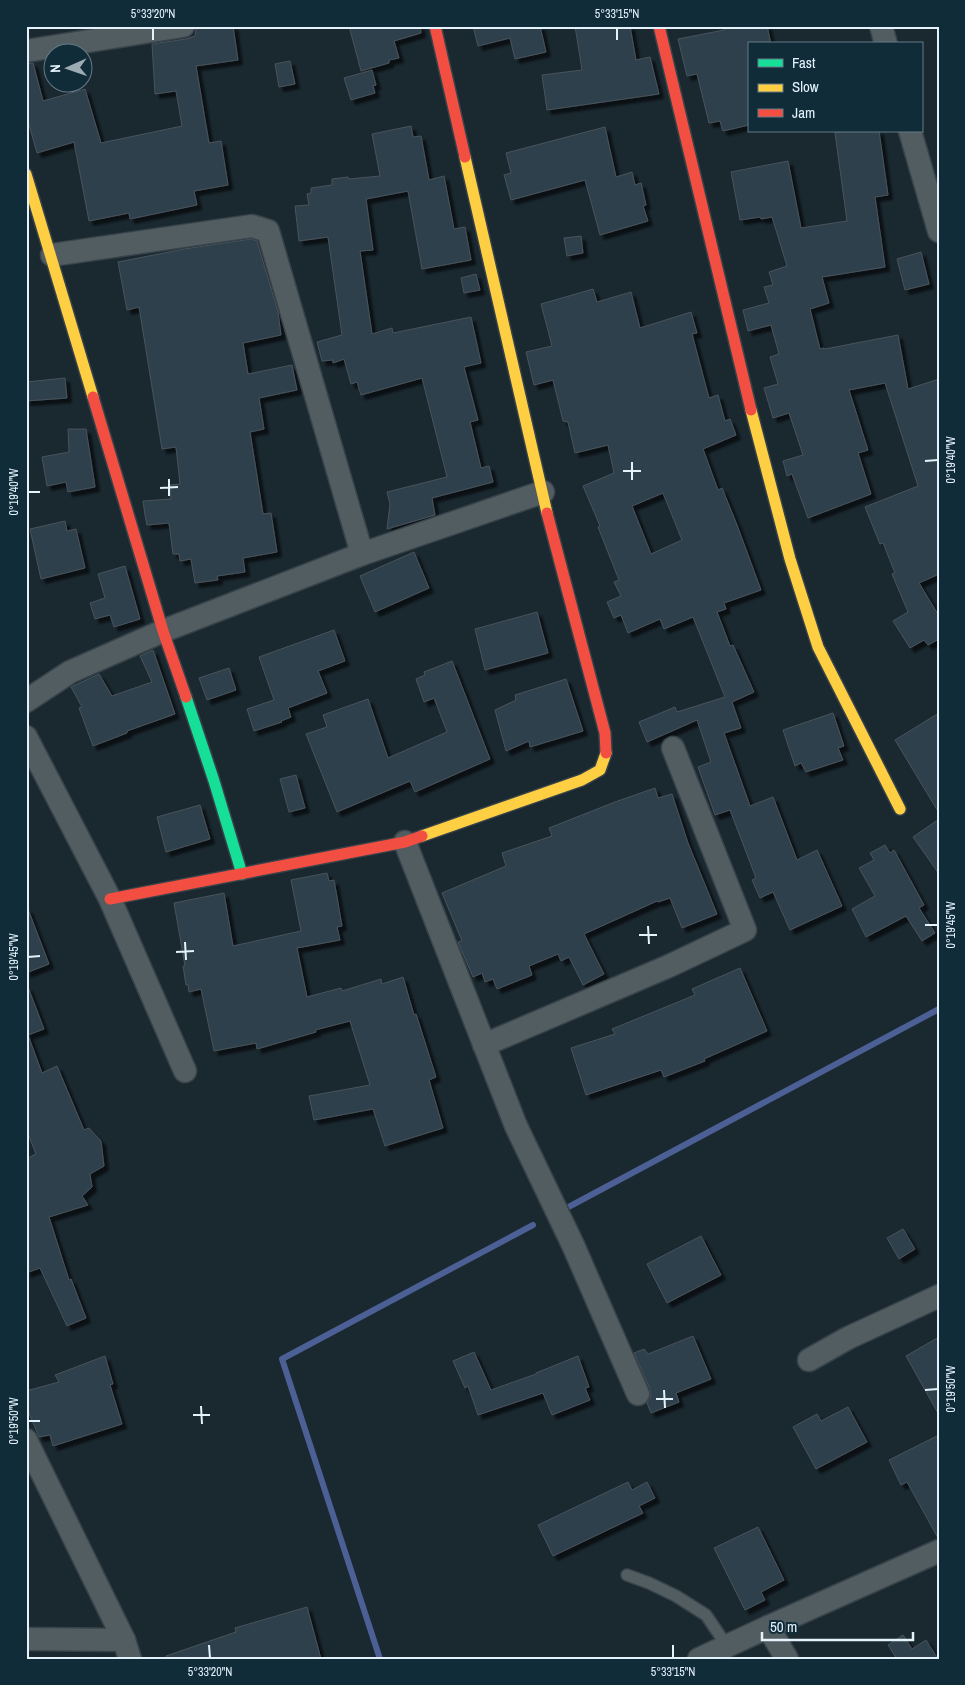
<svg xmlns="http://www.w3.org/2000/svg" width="965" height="1685" viewBox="0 0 965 1685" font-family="'Archivo Narrow',sans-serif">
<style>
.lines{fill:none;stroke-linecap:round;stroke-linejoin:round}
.stream{stroke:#4c6095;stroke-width:6}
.building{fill:#2f3f4c;stroke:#49535b;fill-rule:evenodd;filter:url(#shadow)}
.lane-casing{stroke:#374249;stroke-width:14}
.street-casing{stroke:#374249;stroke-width:25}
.fast-casing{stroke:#374249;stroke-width:14}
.slow-casing{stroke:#374249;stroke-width:14}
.jam-casing{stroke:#374249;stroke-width:14}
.lane{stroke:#525d62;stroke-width:11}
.street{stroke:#525d62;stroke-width:22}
.fast{stroke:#16e098;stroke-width:11}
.slow{stroke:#ffcf43;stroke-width:11}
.jam{stroke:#f24e42;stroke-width:11}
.ticks{fill:none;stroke:#e3f2fb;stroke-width:2}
.neatline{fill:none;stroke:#e3f2fb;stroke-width:2}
.ticks-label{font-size:12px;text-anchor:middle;fill:#e3f2fb}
</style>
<defs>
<filter id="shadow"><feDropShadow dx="4.5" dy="4.5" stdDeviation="1" flood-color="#0009"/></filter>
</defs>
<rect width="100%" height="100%" fill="#1a2830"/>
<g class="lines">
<g class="stream">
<path d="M561,1211L939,1009"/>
<path d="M380,1659L282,1359L533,1225"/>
</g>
</g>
<g class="building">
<path d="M213,26H233L238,60L196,66L209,143L221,141L228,185L194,191L197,205L130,219L129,213L89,221L74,142L37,153L26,114V64L33,63L43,101L85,89L101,143L182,126L176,91L155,94L152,44L186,39L195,36L196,29Z"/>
<path d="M349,26H420L421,33L394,41L399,58L389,60V63L361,71Z"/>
<path d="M473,26H540L546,52L515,59L510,38L478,46Z"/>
<path d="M575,26H630L636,60L650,57L659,94L547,110L542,75L582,70Z"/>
<path d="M723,26H767L771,44H749V125L723,131L720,121L709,123L697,74L687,76L678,39L724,30Z"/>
<path d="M290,61L295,84L279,87L275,64Z"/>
<path d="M372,70L376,85L373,86L375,93L351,100L344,78Z"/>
<path d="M411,126L413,137L421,136L429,180L444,176L454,229L465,227L471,260L422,269L408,191L366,199L373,250L360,251L372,334L392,328L393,333L471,317L481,363L464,367L478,420L470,422L481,468L489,466L493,482L432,498L435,515L387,529L390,504L387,492L447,477L422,378L361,395L357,382L351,384L344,359L333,363V360L322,361L317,342L342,335L328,237L299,241L295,206L309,205L307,194L311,193V188L332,185V179L348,177L349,179L380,176L372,134Z"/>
<path d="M605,127L616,177L632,172L635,185L641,183L646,205L643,206L648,221L600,235L585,180L511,200L504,175L511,173L506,153Z"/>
<path d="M845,131H879L888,195L875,197L885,267L822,277L829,303L810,309L820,349L824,348L825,349L898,335L908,389L939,379V574L919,583L939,616V639L928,645L924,640L910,648L893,621L908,612L892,574L895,573L883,543L880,544L865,507L918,486L885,383L849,390L868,450L858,453L871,494L808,518L792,474L787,476L783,461L803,455L789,413L773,418L764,388L778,384L770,357L779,354L771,325L748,331L743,310L769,303L764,287L773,285L769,272L787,266L772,217L761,219L760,217L740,220L731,172L788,161L801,228L847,221L835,133Z"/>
<path d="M581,236L583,253L567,256L564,238Z"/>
<path d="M251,239L257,241L278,312L281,335L243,343L248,374L292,365L297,390L259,398L264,429L250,432L263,514L271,513L277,552L243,558L245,572L217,576L218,580L195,583L191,559L180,561L179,554H173L169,523L147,525L145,515L143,501L171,499L170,485L180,484L176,447L162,449L139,307L127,310L118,262L184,249Z"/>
<path d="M921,252L929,284L905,290L897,259Z"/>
<path d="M476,274L480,290L464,293L461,278Z"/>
<path d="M593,289L597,302L631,292L640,328L691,312L697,333L692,334L709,398L718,395L725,421L730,419L736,435L703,449L718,490L722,488L737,525L761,590L724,603L726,609L717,612L730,646L733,645L754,692L732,702L741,728L724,733L750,806L773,797L797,860L817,850L842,906L790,930L773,892L760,898L752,880L756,878L730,810L715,815L698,767L711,762L697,720L647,742L639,722L675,707L677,712L725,697L693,617L664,629L660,619L628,633L621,615L614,618L607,602L621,596L614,582L619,580L598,527L600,526L583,486L614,473L608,445L575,453L568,422L563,421L553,380L534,385L526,352L552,346L541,304ZM663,493L682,540L651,554L632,506Z"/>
<path d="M65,378L67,398L26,401V382Z"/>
<path d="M68,429H86L95,487L68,492L66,482L47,486L42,457L69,452Z"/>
<path d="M65,521L67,531L76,529L85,568L41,579L30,529Z"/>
<path d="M414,552L429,588L375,612L360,576Z"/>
<path d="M125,566L140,619L114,627L110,615L95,619L90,603L105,598L98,574Z"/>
<path d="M537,612L548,653L485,670L475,629Z"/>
<path d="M334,630L345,661L318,671L327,693L288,708L291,717L281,721L282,722L254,731L247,709L274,700L259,657Z"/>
<path d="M153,650L175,714L127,731V733L93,746L79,708L82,707L71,687L99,674L112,696L152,682L140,656Z"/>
<path d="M452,661L490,759L415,792L410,781L337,812L306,734L327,727L323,715L368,699L388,758L447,732L434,698L424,702L416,679L425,675L424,672Z"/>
<path d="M229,668L236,690L207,700L199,678Z"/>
<path d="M566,679L583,731L530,747L529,741L506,751L495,710L516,700L515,695Z"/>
<path d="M833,713L844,746L838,748L843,760L806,772L801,763L795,766L783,730Z"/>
<path d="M939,713V813L895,740Z"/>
<path d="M296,775L305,808L289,812L280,779Z"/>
<path d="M655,788L658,798L672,794L688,843L717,914L682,928L670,898L658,902L657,901L584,934L604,974L583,985L569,957L561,961L558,954L529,966L532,975L497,989L493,979L485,982L482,973L473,977L458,942L462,941L442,893L506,866L502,853L552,836L549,828L615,802Z"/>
<path d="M200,805L210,839L166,852L157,817Z"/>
<path d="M939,819V874L913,837Z"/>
<path d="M885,845L890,853L894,850L924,905L919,908L935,933L922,941L906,916L866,937L852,909L875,896L859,868L874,860L870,853Z"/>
<path d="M327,873L329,881L334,880L342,926L337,927L340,940L297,948L307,997L341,988L342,991L381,979L382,984L403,977L414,1015L416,1014L436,1077L429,1080L443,1128L385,1146L373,1109L314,1120L309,1096L370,1085L350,1021L315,1030L316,1032L257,1049L256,1043L214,1051L201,989L189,992L188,985H186L183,966H185L174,903L224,893L233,946L301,931L291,880Z"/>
<path d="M26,909H28L49,964L26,973Z"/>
<path d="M740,968L767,1031L704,1059L705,1061L664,1077L661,1070L586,1095L571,1048L615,1034L612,1029L695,995L692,989Z"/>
<path d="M28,987L44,1029L28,1035L42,1073L57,1066L84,1130L89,1128L101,1141L104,1166L90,1174L92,1187L82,1196L88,1205L49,1217L69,1280L71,1279L86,1318L67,1326L40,1268L26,1273V1159L36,1154L26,1129V988Z"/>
<path d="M903,1229L915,1249L899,1259L887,1238Z"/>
<path d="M701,1236L721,1275L667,1303L647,1264Z"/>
<path d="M693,1336L711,1379L676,1393L679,1402L651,1413L647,1403L651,1396L650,1389L634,1353L644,1349L648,1354Z"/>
<path d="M939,1337V1415L906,1356Z"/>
<path d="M474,1352L491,1390L536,1374V1373L578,1356L589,1387L585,1388L590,1400L552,1415L543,1393L478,1415L468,1386L465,1388L453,1361Z"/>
<path d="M105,1356L113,1384L110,1385L122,1424L53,1446L50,1435L39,1437L26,1406V1391L59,1382L55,1375Z"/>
<path d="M848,1407L867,1442L816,1469L793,1427L817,1414L821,1421Z"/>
<path d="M939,1435V1538H938L907,1482L901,1485L889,1460Z"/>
<path d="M628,1482L632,1490L647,1482L655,1498L639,1506L643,1513L553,1556L538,1525Z"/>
<path d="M758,1527L784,1580L761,1592L765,1600L745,1610L714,1548Z"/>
<path d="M307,1607L321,1659H167L166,1656L236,1632L235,1628Z"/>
<path d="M903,1635L912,1649L926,1640L938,1659H897L888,1645Z"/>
</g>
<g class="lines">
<defs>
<path id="lane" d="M627,1575L649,1583L676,1596L706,1615L727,1646"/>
<g id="street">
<path d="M881,26L886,44"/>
<path d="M26,51L183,26"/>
<path d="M910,131L939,231"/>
<path d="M52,255L252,226L268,231L362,554"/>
<path d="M26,701L70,672L163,631L362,554L543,492"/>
<path d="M26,737L110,899L185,1071"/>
<path d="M405,842L516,1126L573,1245L638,1394"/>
<path d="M484,1045L669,966L745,930L673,748"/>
<path d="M809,1360L848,1338L939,1296"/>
<path d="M26,1440L124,1640L130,1659"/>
<path d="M26,1639L124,1640"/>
<path d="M699,1659L768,1627"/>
<path d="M787,1659L768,1627L939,1551"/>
</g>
<path id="fast" d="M186,697L214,781L242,874"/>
<g id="slow">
<path d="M465,157L547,513"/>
<path d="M26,174L93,397"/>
<path d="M751,410L790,559L818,647L900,809"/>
<path d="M422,836L582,780L600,770L606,753"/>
</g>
<g id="jam">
<path d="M435,26L465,157"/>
<path d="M659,26L751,410"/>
<path d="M93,397L163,631L186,697"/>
<path d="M547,513L605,733L606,753"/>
<path d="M110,899L405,842L422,836"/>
</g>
</defs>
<use href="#lane" class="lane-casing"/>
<use href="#street" class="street-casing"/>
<use href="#fast" class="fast-casing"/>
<use href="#slow" class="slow-casing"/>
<use href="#jam" class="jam-casing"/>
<use href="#lane" class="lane"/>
<use href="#street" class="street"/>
<use href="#fast" class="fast"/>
<use href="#slow" class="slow"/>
<use href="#jam" class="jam"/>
</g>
<path class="ticks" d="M153,28V40M617,28V40M925,461L938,460M632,462V480M623,471H641M169,479V496M160,488L178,487M28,492H40M925,925H938M648,926L649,944M639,935H657M185,942L186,960M176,952L194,951M28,957L40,956M664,1390L665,1408M925,1390L938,1389M656,1399H673M201,1406L202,1424M193,1415H210M28,1421H40M209,1645L210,1658M673,1645V1658"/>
<rect width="965" height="1685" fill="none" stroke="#112c39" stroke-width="55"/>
<rect x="748" y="42" width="175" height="90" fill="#112c39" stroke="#657b87"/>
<rect x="758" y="59" width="25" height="8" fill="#16e098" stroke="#657b87"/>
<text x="792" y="68" font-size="15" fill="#e3f2fb">Fast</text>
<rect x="758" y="84" width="25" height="8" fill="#ffcf43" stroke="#657b87"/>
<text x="792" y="92" font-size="15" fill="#e3f2fb">Slow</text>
<rect x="758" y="109" width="25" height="8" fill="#f24e42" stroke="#657b87"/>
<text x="792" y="118" font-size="15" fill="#e3f2fb">Jam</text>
<g transform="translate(68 68) rotate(268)"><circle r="24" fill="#112c39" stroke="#657b87"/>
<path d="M0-4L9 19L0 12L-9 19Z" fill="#9dabb4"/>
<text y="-8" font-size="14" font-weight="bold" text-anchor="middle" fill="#e3f2fb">N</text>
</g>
<path d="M762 1632v8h151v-8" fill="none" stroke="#e3f2fb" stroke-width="2.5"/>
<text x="770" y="1632" font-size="15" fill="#e3f2fb" stroke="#112c39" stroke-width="4" paint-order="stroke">50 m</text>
<rect x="28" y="28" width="910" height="1630" class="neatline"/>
<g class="ticks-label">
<text x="153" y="18">5°33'20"N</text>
<text x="617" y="18">5°33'15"N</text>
<text transform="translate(951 460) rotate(-90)" y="4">0°19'40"W</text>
<text transform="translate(14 492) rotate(-90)" y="4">0°19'40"W</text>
<text transform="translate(951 925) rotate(-90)" y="4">0°19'45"W</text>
<text transform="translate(14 957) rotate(-90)" y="4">0°19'45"W</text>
<text transform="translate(951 1389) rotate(-90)" y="4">0°19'50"W</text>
<text transform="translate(14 1421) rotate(-90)" y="4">0°19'50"W</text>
<text x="210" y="1676">5°33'20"N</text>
<text x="673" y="1676">5°33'15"N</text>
</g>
</svg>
